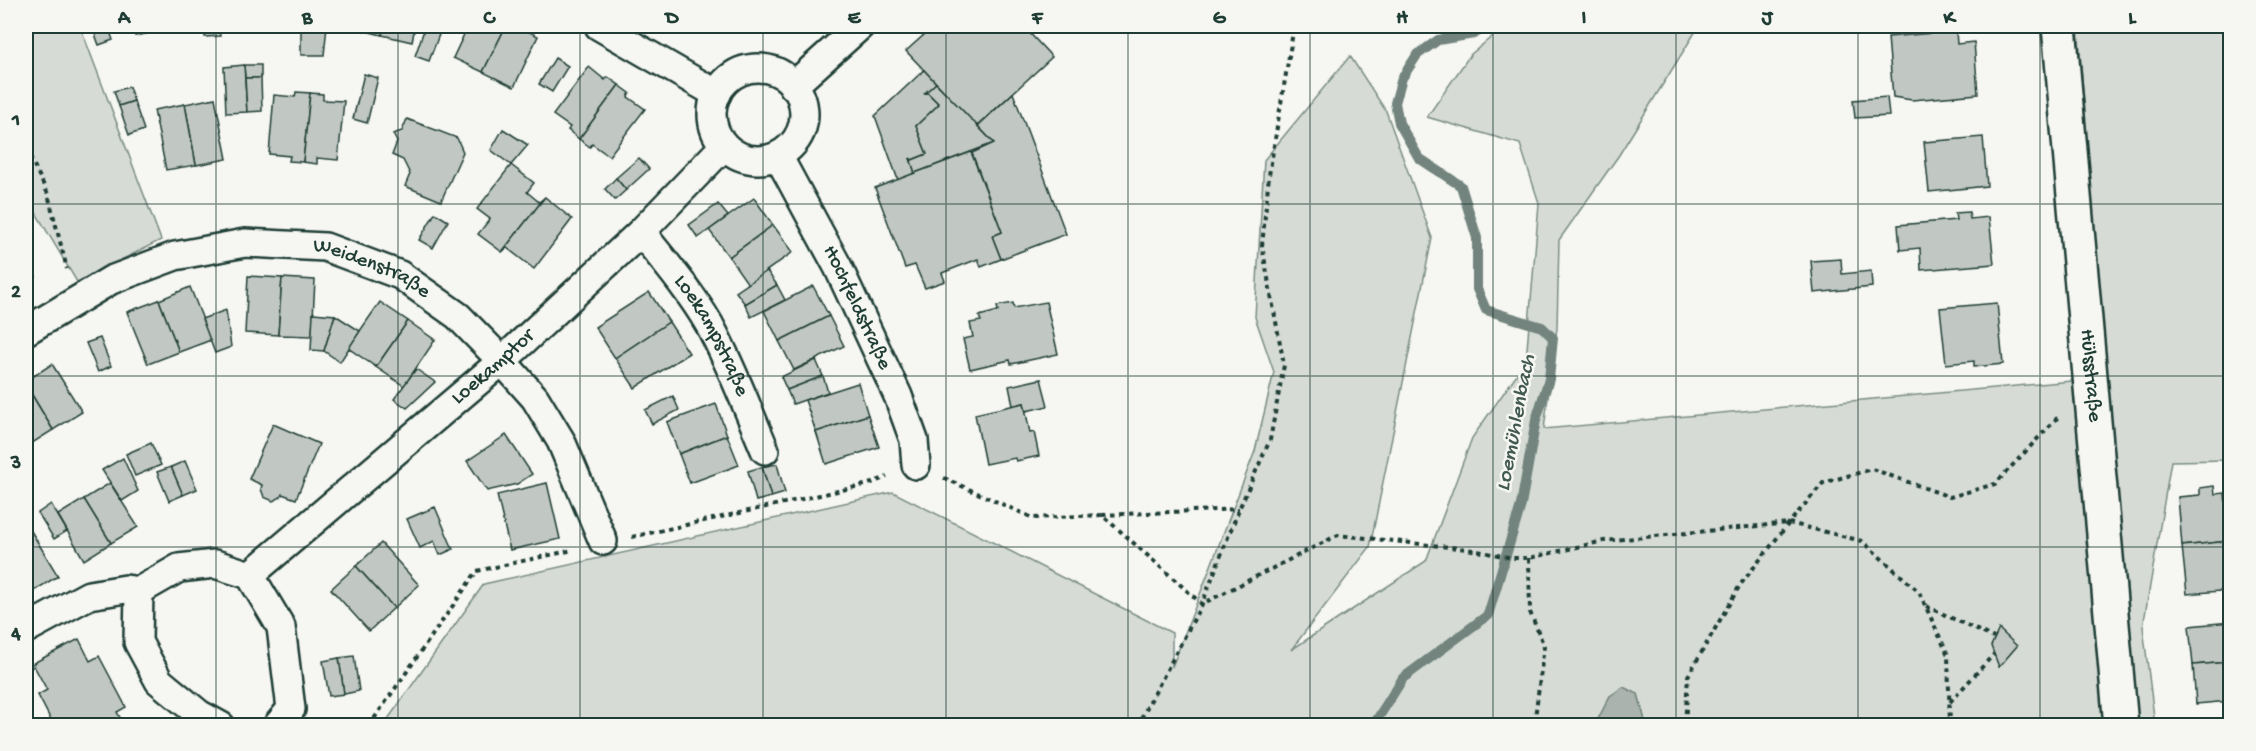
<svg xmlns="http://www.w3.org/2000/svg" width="2256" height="751" viewBox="0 0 2256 751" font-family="'Gochi Hand',sans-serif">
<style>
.green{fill:#d6dbd6;stroke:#7a8c85;stroke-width:1.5}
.water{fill:#aab3ae;stroke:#72847d;stroke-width:1.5}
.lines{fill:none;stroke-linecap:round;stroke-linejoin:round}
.stream{stroke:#72847d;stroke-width:10}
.building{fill:#c1c8c3;stroke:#1f3d34;stroke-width:1.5}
.street-casing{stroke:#1f3d34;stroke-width:32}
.secondary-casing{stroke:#1f3d34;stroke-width:38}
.path{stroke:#1f3d34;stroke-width:4;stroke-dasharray:4.5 4.5;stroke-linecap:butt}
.street{stroke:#f6f6f2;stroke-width:27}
.secondary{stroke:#f6f6f2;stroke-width:33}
.grid{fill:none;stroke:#1f3d34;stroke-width:1.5;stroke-opacity:0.55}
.labels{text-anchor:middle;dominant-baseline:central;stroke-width:5;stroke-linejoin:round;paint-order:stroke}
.street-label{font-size:21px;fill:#1f3d34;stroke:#f6f6f2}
.water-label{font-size:22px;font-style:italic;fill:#425a52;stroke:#f6f6f2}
.neatline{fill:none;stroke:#1f3d34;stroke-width:2}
.grid-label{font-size:20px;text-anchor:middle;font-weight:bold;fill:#1f3d34}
</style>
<rect width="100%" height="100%" fill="#f6f6f2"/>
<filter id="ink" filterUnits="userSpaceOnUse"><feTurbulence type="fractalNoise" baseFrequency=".0167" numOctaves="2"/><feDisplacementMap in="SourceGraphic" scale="12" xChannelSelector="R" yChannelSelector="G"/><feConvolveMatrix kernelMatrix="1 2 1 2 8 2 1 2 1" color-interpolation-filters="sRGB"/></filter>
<g filter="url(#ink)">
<g class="green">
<path d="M26,26H80L161,240L77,282L26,196Z"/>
<path d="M1505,26H1699L1619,155L1559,240L1557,328L1544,429L2105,378L2078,26H2230V460L2171,461L2143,627L2155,725H1646L1638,694L1610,696L1595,726H383L484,584L893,492L1172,633V667L1255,451L1274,372L1255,317L1264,160L1350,56L1386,111L1432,238L1370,547L1291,650L1426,561L1472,438L1526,361L1539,203L1520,144L1427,117L1470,55Z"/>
</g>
<path class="water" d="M1623,687L1638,694L1646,725H1595L1610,696Z"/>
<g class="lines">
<path class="stream" d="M1373,726L1403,678L1488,615L1521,505L1536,420L1549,379L1553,338L1542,327L1486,310L1477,289V238L1461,186L1419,158L1399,123L1395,103L1402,78L1417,55L1438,40L1474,34L1488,26"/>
</g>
<g class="building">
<path d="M92,26H108L113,40L99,45Z"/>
<path d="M133,26H164L165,30L135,36Z"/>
<path d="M204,26H219L220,36L205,37Z"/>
<rect x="240" y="26" width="34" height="3"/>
<rect x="274" y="26" width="33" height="3"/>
<path d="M307,26H327L324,55H301V29H307Z"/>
<path d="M349,26H384L382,35L349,27Z"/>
<path d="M384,26H415L412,42L382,35Z"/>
<path d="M468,26H506L483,72L453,58Z"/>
<path d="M506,26H517L538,36L514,87L483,72Z"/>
<path d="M934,26H1023L1052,57L977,126L906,51Z"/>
<path d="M425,27L440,32L429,61L415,56Z"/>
<path d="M1956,31L1957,44L1974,42L1978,94L1912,100L1893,97L1888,37Z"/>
<path d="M555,58L568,66L552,92L539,84Z"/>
<path d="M244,65H261V78H245Z"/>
<path d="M244,65L247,112L226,113L224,67Z"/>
<path d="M589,67L605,80L608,77L619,85L579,139L568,130L570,127L553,115Z"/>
<path d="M924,70L936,83L925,93H928L939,104L916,126L927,154L912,160L910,158L915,173L898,180L875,116Z"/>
<path d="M364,74L378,78L367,123L353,119Z"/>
<path d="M245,78H261L262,111L247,112Z"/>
<path d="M936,83L994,143L915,173L910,158L912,160L927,154L916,126L939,104L928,93H925Z"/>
<path d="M619,85L630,93L628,97L645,109L609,156L592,144L590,147L579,139Z"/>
<path d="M129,87L134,101L119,106L114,91Z"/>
<path d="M296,92L310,93L303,162L289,161L290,156L269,154L274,95L295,97Z"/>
<path d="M310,93L323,94V100L344,101L338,160L317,158V164L303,162Z"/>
<path d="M1013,93L1066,234L1001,259L992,236L1002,232L972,153L994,143L978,126Z"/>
<path d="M1887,97L1889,116L1855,118L1853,100Z"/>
<path d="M215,98L227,159L196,165L185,104Z"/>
<path d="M134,101L144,130L129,135L119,106Z"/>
<path d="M185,104L196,165L166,170L154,110Z"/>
<path d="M407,119L457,138L463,152L441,201L405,186L410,174L403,160L392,155L397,142L393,134L402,131Z"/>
<path d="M503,129L528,145L511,165L491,150Z"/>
<path d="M1983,137L1987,186L1929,192L1924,142Z"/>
<path d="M971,152L1002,232L992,236L1001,259L981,267L978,259L942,273L945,281L925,288L915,265L905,268L875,188Z"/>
<path d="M639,158L649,169L626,190L616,178Z"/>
<path d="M511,165L534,183L527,192L539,202L545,197L502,252L478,234L490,219L477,209Z"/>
<path d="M616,178L626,190L615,200L605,189Z"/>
<path d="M545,197L572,219L534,269L507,248L502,252Z"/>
<path d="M754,198L773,225L729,257L709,230Z"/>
<path d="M718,204L728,216L698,238L689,225Z"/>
<path d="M1969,212L1970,219L1989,217L1994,264L1921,270L1920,248L1900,250L1898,225L1956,220L1955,213Z"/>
<path d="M435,213L448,221L433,248L419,240Z"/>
<path d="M773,225L793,252L748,284L729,257Z"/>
<path d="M26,256L36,277L26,284Z"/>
<path d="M1841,259L1842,274L1871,271L1872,287L1814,293L1811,261Z"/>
<path d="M767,271L777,285L745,304L736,292Z"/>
<path d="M248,276L282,278L278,335L245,333Z"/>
<path d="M282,278L315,280L312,336L278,335Z"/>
<path d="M777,285L785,300L751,317L745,304Z"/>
<path d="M813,286L829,316L779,341L764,311Z"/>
<path d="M190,287L211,340L179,352L159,300Z"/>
<path d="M649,292L669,322L615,358L595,327Z"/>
<path d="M159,300L179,352L148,364L127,312Z"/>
<path d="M380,302L408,321L376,367L348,348Z"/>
<path d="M1046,302L1058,354L1011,364L1010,360L970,369L963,339L973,337L970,323L981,321L979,316L998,311L997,306L1013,303L1014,308Z"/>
<path d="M1997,303L2003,364L1974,367V361L1946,364L1940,308Z"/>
<path d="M226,310L231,347L215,353L202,319Z"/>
<path d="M313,313L335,315L324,351L311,350Z"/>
<path d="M335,315L360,331L340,362L324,351Z"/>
<path d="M829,316L844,346L794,370L779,341Z"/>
<path d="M408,321L435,340L404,386L376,367Z"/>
<path d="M669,322L689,353L635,388L615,358Z"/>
<path d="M100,338L111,366L98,372L86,343Z"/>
<path d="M816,360L823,376L787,390L781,377Z"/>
<path d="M52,364L82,412L53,430L26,385V381Z"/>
<path d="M416,369L435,382L407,408L394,399Z"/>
<path d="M823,376L828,392L793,404L787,390Z"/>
<path d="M1041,379L1048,406L1026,411L1024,403L1013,406L1009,386Z"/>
<path d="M858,383L868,415L816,432L805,400Z"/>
<path d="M26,385L53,430L26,447Z"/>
<path d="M673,396L679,410L652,424L645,410Z"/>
<path d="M1024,403L1030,433L1034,432L1039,456L1016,461L1015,458L985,464L975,414Z"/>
<path d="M716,404L727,435L679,454L667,422Z"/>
<path d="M868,415L879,447L826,464L816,432Z"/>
<path d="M273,424L319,444L296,499L282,494L281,497L273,501L264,497L261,489L262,485L249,479Z"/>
<path d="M506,435L532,474L517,484L487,491L467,461Z"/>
<path d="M727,435L739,465L690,483L679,454Z"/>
<path d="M151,443L161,465L135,476L126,454Z"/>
<path d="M123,458L138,491L122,501L102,470Z"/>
<path d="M185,461L197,489L183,495L171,467Z"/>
<path d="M777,464L785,493L771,497L762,467Z"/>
<path d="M171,467L183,495L169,501L157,472Z"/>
<path d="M762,467L771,497L756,501L748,471Z"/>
<path d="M110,483L138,527L111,543L84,499Z"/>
<path d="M547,483L560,539L510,550L497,495Z"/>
<path d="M2214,486L2215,494L2225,493L2229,541L2182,546L2178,497L2200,495V488Z"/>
<path d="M84,499L111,543L84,560L58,515Z"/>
<path d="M51,504L67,531L54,539L38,513Z"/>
<path d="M435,507L453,549L440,555L434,541L420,548L407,519Z"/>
<path d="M31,531L58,576L32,592L26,582V534Z"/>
<path d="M2229,541L2230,590L2187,594L2182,546Z"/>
<path d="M381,543L419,585L394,608L356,566Z"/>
<path d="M356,566L394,608L369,631L331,589Z"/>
<path d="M2230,622V662L2193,665L2189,626Z"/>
<path d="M1999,629L2017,646L1999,667L1991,646Z"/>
<path d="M79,639L90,661L99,656L126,707L117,712L122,721L117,726H54L38,695L47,690L34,666L26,671V667Z"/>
<path d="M354,656L359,691L344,694L339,658Z"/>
<path d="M339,658L344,694L329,696L323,661Z"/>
<path d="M2230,662V701L2196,704L2193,665Z"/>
</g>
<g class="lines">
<defs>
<g id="street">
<path d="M599,26L717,94"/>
<circle cx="758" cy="114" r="46"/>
<path d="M793,86L860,26"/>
<path id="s1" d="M778,156L838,267L898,396L914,440L916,465"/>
<path id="s2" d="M641,232C664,261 690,291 709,324C731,364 747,408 765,450"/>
<path id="s3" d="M26,331L111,280L175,256L245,243L325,247L400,275L458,316L502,361L535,398L561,441L603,541"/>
<path id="s4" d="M250,575L502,361L641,232L724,146"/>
<path d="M139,591L179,568L215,564L250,575L281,627L291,709L277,726"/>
<path d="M139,591L138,642L159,681L199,714L221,726"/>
<path d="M26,629L89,595L126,589L139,591"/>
</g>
<g id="secondary">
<path id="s5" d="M2059,26L2121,726"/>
</g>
</defs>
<use href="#street" class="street-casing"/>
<use href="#secondary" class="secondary-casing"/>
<g class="path">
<path d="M26,149L48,194L67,269"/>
<path d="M944,478L1033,518L1102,515L1202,604L1338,535L1467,549L1513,558H1529L1604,541L1789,523L1740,585L1688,676L1685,726"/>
<path d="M1102,515L1239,509"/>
<path d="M632,537L869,484L887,477"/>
<path d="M1529,558L1530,612L1544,646L1534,726"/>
<path d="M1926,606L1994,638"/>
<path d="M1950,702L1994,654"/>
<path d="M369,726L477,571L573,550"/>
<path d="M1137,726L1202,604L1239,509L1270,440L1284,365L1262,246L1269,175L1294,26"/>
<path d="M1950,726L1948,655L1919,592L1862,541L1789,523L1823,483L1872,469L1950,497L1995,484L2058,417"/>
</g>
<use href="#street" class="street"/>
<use href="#secondary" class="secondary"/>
</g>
</g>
<path class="grid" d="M216,26V726M398,26V726M580,26V726M763,26V726M946,26V726M1128,26V726M1310,26V726M1493,26V726M1676,26V726M1858,26V726M2040,26V726M26,204H2230M26,376H2230M26,547H2230"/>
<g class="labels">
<g class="street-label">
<text stroke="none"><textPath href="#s3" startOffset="370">Weidenstraße</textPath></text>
<text stroke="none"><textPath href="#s1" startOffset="171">Hochfeldstraße</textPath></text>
<text stroke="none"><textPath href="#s2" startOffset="126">Loekampstraße</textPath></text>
<text stroke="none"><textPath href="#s4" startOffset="320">Loekamptor</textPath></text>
<text stroke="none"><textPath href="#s5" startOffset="351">Hülsstraße</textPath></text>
</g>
<g class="water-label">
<text transform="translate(1517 423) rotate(-79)">Loemühlenbach</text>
</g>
</g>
<rect width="2256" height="751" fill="none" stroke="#f6f6f2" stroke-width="66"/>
<rect x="33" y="33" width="2190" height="685" class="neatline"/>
<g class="grid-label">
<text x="124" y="23">A</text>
<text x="307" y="23">B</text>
<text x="489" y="23">C</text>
<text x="672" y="23">D</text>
<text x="854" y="23">E</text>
<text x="1037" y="23">F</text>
<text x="1219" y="23">G</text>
<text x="1402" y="23">H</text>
<text x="1584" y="23">I</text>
<text x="1767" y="23">J</text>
<text x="1949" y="23">K</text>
<text x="2132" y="23">L</text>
<text x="16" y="125">1</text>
<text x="16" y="297">2</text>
<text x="16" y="468">3</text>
<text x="16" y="639">4</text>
</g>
</svg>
